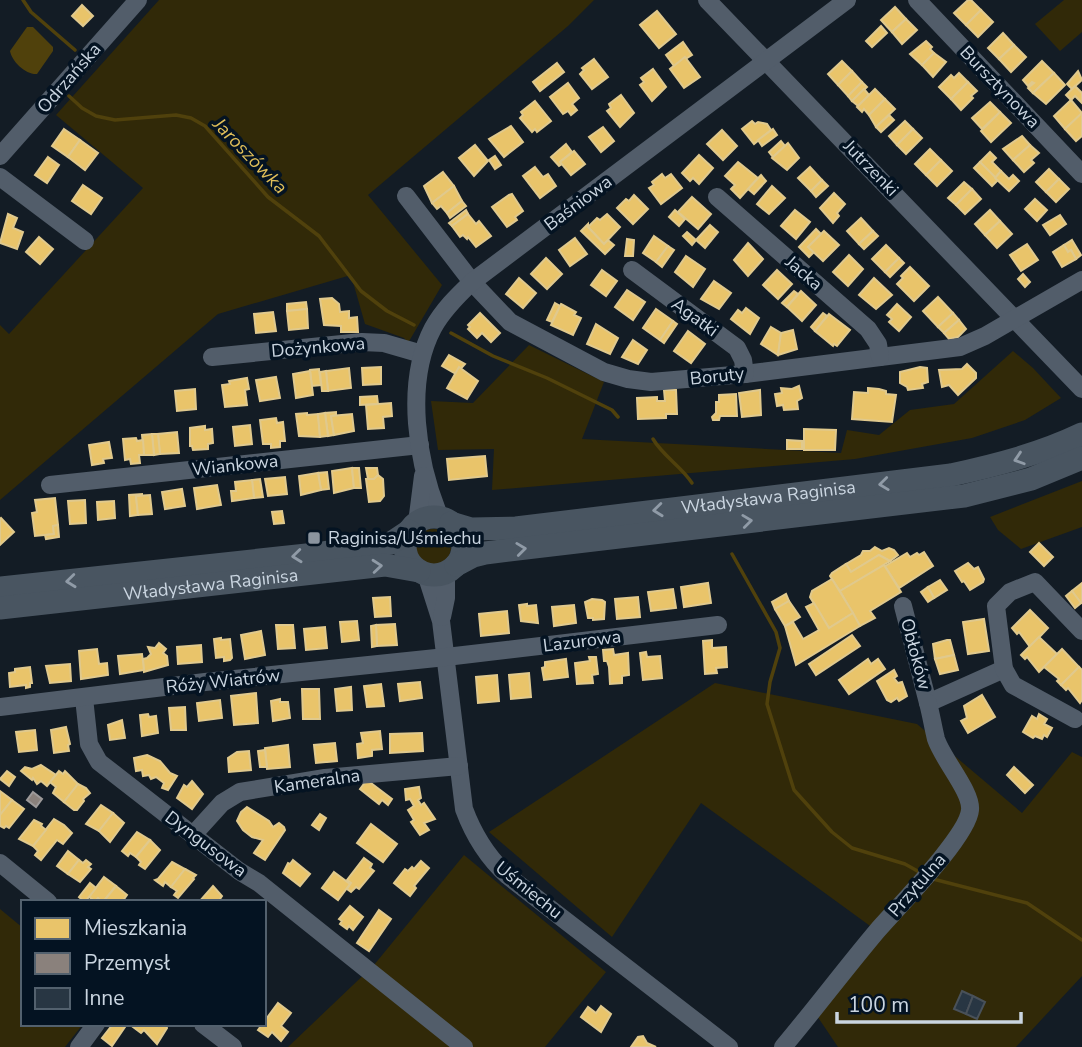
<svg xmlns="http://www.w3.org/2000/svg" width="1082" height="1047" viewBox="0 0 1082 1047" font-family="'Nunito Sans',sans-serif">
<style>
.green{fill:#312908}
.water{fill:#50410c}
.homes{fill:#e9c46a;stroke:#e0c98d;stroke-width:2}
.industry{fill:#8a817c;stroke:#9d9a9a;stroke-width:2}
.lines{fill:none;stroke-linecap:round;stroke-linejoin:round}
.stream{stroke:#50410c;stroke-width:3.5}
.building{fill:#283643;stroke:#495159;stroke-width:2}
.minor{stroke:#525d6a;stroke-width:18}
.major{stroke:#495561;stroke-width:23}
.oneway{stroke:#909ba7}
.poi-dot{fill:#8a949f;stroke:#041322;stroke-width:2.5}
.labels{text-anchor:middle;dominant-baseline:central;stroke-width:7;stroke-linejoin:round;paint-order:stroke}
.street-label{font-size:18px;fill:#cad5e0;stroke:#041322}
.poi-label{font-size:18px;fill:#cad5e0;stroke:#041322;text-anchor:start}
.water-label{font-size:19px;font-style:italic;fill:#dfbe59;stroke:#041322}
</style>
<rect width="100%" height="100%" fill="#131c25"/>
<g class="green">
<path d="M159,0H594L568,26L368,195L442,285L408,343L404,338L365,324L351,275L218,314L0,500V325L9,334L143,188L56,115Z"/>
<path d="M1064,0H1082V32L1060,51L1035,24Z"/>
<path d="M529,345L604,382L582,439L841,453L847,430L879,435L910,410L954,404L1013,351L1033,368L1061,398L1025,420L972,438L855,459L492,490L494,449L438,450L431,401L473,403Z"/>
<path d="M1082,481V527L1021,549L998,530L990,517Z"/>
<circle cx="433" cy="547" r="18"/>
<path d="M715,683L917,724L1022,813L1072,752L1082,757V976L1016,1047H838L813,1010L877,931L701,803L612,937L489,832Z"/>
<path d="M464,855L606,972L545,1047H288L374,965Z"/>
<path d="M0,909L23,928V1024H83L65,1047H0Z"/>
</g>
<path class="water" d="M27,27H33L53,47V51L37,74C26,75 12,62 10,51Z"/>
<g class="homes">
<path d="M968,0H971L981,10L966,25L954,13Z"/>
<path d="M82,5L93,16L83,26L72,16Z"/>
<path d="M895,7L906,19L892,32L881,20Z"/>
<path d="M981,10L993,22L978,37L966,25Z"/>
<path d="M657,11L676,34L659,48L640,25Z"/>
<path d="M906,19L917,30L902,44L892,32Z"/>
<path d="M881,26L887,33L872,47L866,41Z"/>
<path d="M1003,33L1014,45L999,59L988,48Z"/>
<path d="M926,41L932,47L930,49L934,53L922,65L910,54Z"/>
<path d="M683,42L692,55L674,66L666,55Z"/>
<path d="M1014,45L1026,57L1011,72L999,59Z"/>
<path d="M934,53L946,62L933,77L922,65Z"/>
<path d="M685,57L700,77L684,88L670,69Z"/>
<path d="M594,59L608,77L592,89L580,74L584,70L582,68Z"/>
<path d="M842,61L852,71L838,85L828,74Z"/>
<path d="M1042,61L1054,73L1033,93L1028,88L1034,83L1032,82L1028,86L1023,80Z"/>
<path d="M557,63L564,72L540,91L533,82Z"/>
<path d="M653,69L666,87L652,101L640,85L644,82L641,78Z"/>
<path d="M852,71L862,82L848,96L838,85Z"/>
<path d="M1078,71L1082,80L1072,89L1067,84Z"/>
<path d="M959,73L968,82L951,99L939,87L951,75L954,78Z"/>
<path d="M1054,73L1065,85L1046,104L1033,93Z"/>
<path d="M862,82L867,87L852,101L848,96Z"/>
<path d="M968,82L977,91L971,96L973,98L961,110L951,99Z"/>
<path d="M568,83L579,98L572,104L577,110L571,115L568,111L563,114L550,97Z"/>
<path d="M1075,86L1082,93V103L1075,96L1071,100L1066,95Z"/>
<path d="M864,89L869,95L858,106L852,101Z"/>
<path d="M875,89L885,99L869,115L864,109L862,112L857,107Z"/>
<path d="M621,95L634,113L620,127L607,111L611,108L609,104Z"/>
<path d="M885,99L895,109L876,127L869,115Z"/>
<path d="M1071,100L1082,113L1065,129L1054,116Z"/>
<path d="M535,101L551,121L537,132L535,129L532,132L520,118L523,115L521,112Z"/>
<path d="M990,102L1000,112L982,129L972,118Z"/>
<path d="M1000,112L1011,123L991,142L981,131Z"/>
<path d="M1082,113V136L1076,141L1065,129Z"/>
<path d="M889,115L894,120L881,132L876,127Z"/>
<path d="M752,121L755,124L758,122L767,124L771,130L754,144L742,129Z"/>
<path d="M905,121L913,129L897,145L889,136Z"/>
<path d="M511,126L523,142L504,157L489,139Z"/>
<path d="M603,127L614,141L601,152L589,137Z"/>
<path d="M64,129L80,140L68,157L52,146Z"/>
<path d="M773,129L777,135L762,146L758,140Z"/>
<path d="M913,129L922,138L906,154L897,145Z"/>
<path d="M722,130L737,146L723,160L707,144Z"/>
<path d="M1022,136L1030,145L1013,160L1003,149Z"/>
<path d="M80,140L98,153L85,170L68,157Z"/>
<path d="M781,141L785,146L773,157L769,152Z"/>
<path d="M788,143L799,158L787,170L772,158Z"/>
<path d="M566,144L572,152L560,162L562,164L559,166L551,157Z"/>
<path d="M475,145L488,161L474,176L459,158Z"/>
<path d="M1030,145L1039,153L1031,160L1034,163L1024,172L1013,160Z"/>
<path d="M930,149L941,160L926,175L915,164Z"/>
<path d="M574,151L585,164L571,175L560,162Z"/>
<path d="M990,152L996,158L992,162L1001,171L995,178L980,162Z"/>
<path d="M699,155L713,168L699,184L693,178L690,181L682,173Z"/>
<path d="M495,156L501,165L495,169L489,160Z"/>
<path d="M48,157L59,165L47,183L35,175Z"/>
<path d="M941,160L952,171L937,186L926,175Z"/>
<path d="M738,162L758,178L740,198L731,189L735,185L725,176Z"/>
<path d="M980,162L998,180L992,186L974,168Z"/>
<path d="M535,167L543,177L548,174L556,186L540,198L523,176Z"/>
<path d="M810,167L822,180L811,191L798,178Z"/>
<path d="M1049,169L1059,179L1046,192L1036,182Z"/>
<path d="M1001,171L1009,179L1013,175L1019,181L1009,191L995,178Z"/>
<path d="M443,172L454,186L432,203L424,186Z"/>
<path d="M662,174L665,178L671,174L682,188L661,204L649,188L654,185L652,182Z"/>
<path d="M761,175L766,181L754,194L748,189Z"/>
<path d="M1059,179L1069,189L1056,202L1046,192Z"/>
<path d="M822,180L828,186L816,197L811,191Z"/>
<path d="M964,182L972,189L956,205L948,198Z"/>
<path d="M83,185L102,198L91,214L72,201Z"/>
<path d="M454,186L462,201L447,213L441,206L437,209L432,203Z"/>
<path d="M772,186L785,198L769,214L757,204Z"/>
<path d="M972,189L981,199L965,214L956,205Z"/>
<path d="M834,193L845,204L837,213L839,216L833,223L820,208Z"/>
<path d="M512,194L523,211L515,217L517,220L507,227L492,207L509,195Z"/>
<path d="M634,195L648,209L633,224L617,208L626,199L629,201Z"/>
<path d="M692,197L711,214L698,229L678,212Z"/>
<path d="M1035,199L1047,210L1037,221L1025,209Z"/>
<path d="M462,201L466,206L450,218L447,213Z"/>
<path d="M466,210L468,214L452,226L449,223Z"/>
<path d="M675,210L685,219L679,226L669,217Z"/>
<path d="M795,210L810,222L796,239L781,226Z"/>
<path d="M990,210L1000,221L985,235L975,224Z"/>
<path d="M8,214L17,218L13,228L23,232L17,249L0,243Z"/>
<path d="M468,214L476,224L479,221L491,236L476,247L468,237L467,239L463,235L460,237L452,226Z"/>
<path d="M607,214L620,227L604,244L588,227L597,218L600,220Z"/>
<path d="M1060,215L1066,224L1050,235L1043,225Z"/>
<path d="M861,218L873,231L859,244L847,231Z"/>
<path d="M1000,221L1012,234L997,248L985,235Z"/>
<path d="M588,224V227L604,244L608,240L614,245L605,254L581,231Z"/>
<path d="M710,225L718,232L705,248L696,240Z"/>
<path d="M816,229L821,234L808,247L814,252L809,257L799,247Z"/>
<path d="M824,231L839,245L823,261L808,247Z"/>
<path d="M873,231L878,236L864,249L859,244Z"/>
<path d="M687,232L696,240L692,245L683,236Z"/>
<path d="M654,236L668,246L656,262L643,253Z"/>
<path d="M39,237L53,249L40,264L26,252Z"/>
<path d="M575,238L587,254L570,266L559,250Z"/>
<path d="M627,239L634,240L633,256H625Z"/>
<path d="M1072,240L1081,255L1076,259L1071,250L1068,252L1064,245Z"/>
<path d="M748,243L763,259L748,276L734,260Z"/>
<path d="M1027,244L1038,260L1021,271L1010,255Z"/>
<path d="M886,245L899,258L885,272L872,259Z"/>
<path d="M1064,245L1068,252L1071,250L1076,259L1062,267L1053,252Z"/>
<path d="M668,246L674,250L662,267L656,262Z"/>
<path d="M849,255L863,269L848,286L833,272Z"/>
<path d="M686,256L705,269L693,287L675,272Z"/>
<path d="M546,258L562,274L547,289L531,274Z"/>
<path d="M899,258L904,263L890,277L885,272Z"/>
<path d="M910,267L929,286L914,301L897,284L903,278L901,276Z"/>
<path d="M602,270L617,281L606,296L591,285Z"/>
<path d="M777,270L792,284L778,299L763,285Z"/>
<path d="M1023,274L1030,282L1025,287L1018,279Z"/>
<path d="M519,278L536,293L523,308L506,294Z"/>
<path d="M874,278L892,295L876,309L859,295Z"/>
<path d="M714,281L731,293L719,309L701,299Z"/>
<path d="M627,290L645,302L633,320L615,307Z"/>
<path d="M794,291L798,294L787,307L782,303Z"/>
<path d="M801,291L816,305L802,321L787,307Z"/>
<path d="M938,297L953,313L938,327L923,311Z"/>
<path d="M332,298L339,304L340,312L349,311V318L357,317L358,332H341V326L324,325L320,299Z"/>
<path d="M306,302L307,309L287,311V304Z"/>
<path d="M555,303L560,306L552,322L547,320Z"/>
<path d="M561,304L576,312L574,315L581,318L573,335L551,325Z"/>
<path d="M897,304L911,317L899,331L889,322L892,319L887,315Z"/>
<path d="M746,308L759,318L750,334L731,319L738,310L742,313Z"/>
<path d="M307,309L308,328L289,330L287,311Z"/>
<path d="M656,309L673,321L660,340L643,328Z"/>
<path d="M273,312L276,331L256,333L254,314Z"/>
<path d="M480,313L500,333L491,342L482,333L477,338L468,329L470,327L468,325Z"/>
<path d="M823,313L827,316L815,331L811,327Z"/>
<path d="M953,313L959,320L944,333L938,327Z"/>
<path d="M829,314L850,330L837,346L834,344L833,346L815,331Z"/>
<path d="M959,320L966,329L958,337L949,339L944,333Z"/>
<path d="M673,321L677,324L664,343L660,340Z"/>
<path d="M596,324L618,338L610,354L587,344Z"/>
<path d="M771,327L781,333L778,355L761,344Z"/>
<path d="M793,330L797,349L778,355L781,333Z"/>
<path d="M688,331L705,344L691,363L674,351Z"/>
<path d="M633,340L647,350L638,364L622,357Z"/>
<path d="M449,355L465,364L456,374L442,366Z"/>
<path d="M967,364L976,373V378L958,395L949,385L942,387L939,370L962,369Z"/>
<path d="M381,367V384L363,385L362,368Z"/>
<path d="M459,367L478,381L467,399L447,388Z"/>
<path d="M920,367L927,368L928,382L922,384L923,388L908,390L907,387L900,383V372Z"/>
<path d="M349,368L351,388L328,391L326,371Z"/>
<path d="M319,369L321,385L312,386L310,370Z"/>
<path d="M310,371L313,395L296,398L293,374Z"/>
<path d="M326,371L328,391H322L320,372Z"/>
<path d="M276,377L280,398L260,401L256,380Z"/>
<path d="M247,378L249,389L245,390L247,405L225,407L222,385L230,384L229,381Z"/>
<path d="M799,386L802,398L797,401L798,409L784,410L783,405L777,406L775,394L782,393L781,388L792,389Z"/>
<path d="M868,388L879,389L886,391V394L896,395L892,422L852,419L854,392L868,393Z"/>
<path d="M195,389L196,409L177,411L175,391Z"/>
<path d="M664,390H676L677,414H666V418L638,419L637,398L657,397V401H665Z"/>
<path d="M760,390L761,415L742,417L739,393Z"/>
<path d="M736,394L737,416H720L719,420H713L712,417L716,413V402H719V395Z"/>
<path d="M377,396L378,404L360,405V397Z"/>
<path d="M391,403L392,416L383,417L384,428L368,429L366,405Z"/>
<path d="M336,412V415L331,416L334,435L328,436L325,413Z"/>
<path d="M307,413V415L318,414L320,437L299,436L296,414Z"/>
<path d="M325,413L328,436L320,437L318,414Z"/>
<path d="M352,414L354,431L334,435L331,416Z"/>
<path d="M276,418L277,423L283,422L285,441H280V447L271,448V444H263L260,420Z"/>
<path d="M250,425L252,444L235,446L233,427Z"/>
<path d="M205,426V430L212,429L213,443L208,444V449L193,450L192,446H190V428Z"/>
<path d="M804,429L836,430L835,450H804Z"/>
<path d="M177,432L179,453L160,454L158,434Z"/>
<path d="M152,434H158L160,454L154,455Z"/>
<path d="M152,434L154,455H144L142,435Z"/>
<path d="M136,438L137,441L143,440L144,455H139L140,463L131,464L130,459L125,460L123,439Z"/>
<path d="M787,440L802,441V449H787Z"/>
<path d="M109,442L112,458L103,459L104,463L92,465L89,445Z"/>
<path d="M485,456L487,476L449,480L447,459Z"/>
<path d="M352,468L354,488L334,493L332,471Z"/>
<path d="M352,468H359L361,488H354Z"/>
<path d="M366,468H377L378,475L374,479H368Z"/>
<path d="M327,472L329,489L321,490L318,473Z"/>
<path d="M318,473L321,490L301,495L299,476Z"/>
<path d="M378,475L383,479L384,496L380,501L369,502L366,479H374Z"/>
<path d="M285,477L287,494L268,496L265,479Z"/>
<path d="M260,479L263,497L254,498L252,480Z"/>
<path d="M252,480L254,498L232,501L231,491H236L235,482Z"/>
<path d="M217,485L221,505L197,509L194,488Z"/>
<path d="M182,489L185,506L165,509L162,492Z"/>
<path d="M142,494V496H136L138,515L130,516L129,495Z"/>
<path d="M150,495L152,514L138,515L136,496Z"/>
<path d="M55,498L58,525L53,526L54,534L35,536L32,513L37,512L35,500Z"/>
<path d="M85,500L86,523L70,524L68,501Z"/>
<path d="M114,501L115,518L98,520L97,502Z"/>
<path d="M282,511L284,523L274,524L272,512Z"/>
<path d="M1,518L14,532L0,545V519Z"/>
<path d="M58,525L59,537L46,539L45,535L54,534L53,526Z"/>
<path d="M1039,543L1053,557L1044,566L1030,552Z"/>
<path d="M875,547L882,551L889,548L894,550L898,555L890,561L879,555L851,572L846,564L861,555L863,551H870Z"/>
<path d="M924,552L933,566L899,588L885,566L907,553L910,557L917,553L919,555Z"/>
<path d="M879,555L890,561L840,591L830,576L832,573L846,564L851,572Z"/>
<path d="M968,563L974,569L978,567L984,579L983,582L970,590L964,581L962,582L955,571Z"/>
<path d="M884,565L901,592L870,611L875,618L860,626L840,591Z"/>
<path d="M832,579L853,613L829,628L810,597L812,591Z"/>
<path d="M940,580L947,590L934,598L928,587Z"/>
<path d="M708,583L711,603L684,607L681,587Z"/>
<path d="M1082,583V602L1081,603L1072,591Z"/>
<path d="M928,587L934,598L928,602L921,592Z"/>
<path d="M673,589L676,608L651,611L648,592Z"/>
<path d="M1072,591L1081,603L1075,608L1066,596Z"/>
<path d="M786,594L789,601L775,609L772,602Z"/>
<path d="M390,597L391,616L375,617L373,598Z"/>
<path d="M638,597L640,617L617,619L615,599Z"/>
<path d="M592,599L602,600L605,602L604,619L593,620V618H588L585,602Z"/>
<path d="M789,601L800,617L785,626L775,609Z"/>
<path d="M814,603L829,628L853,613L860,626L796,665L785,626L793,622L803,639L819,630L806,607Z"/>
<path d="M527,604V606L536,605L538,623L521,621L519,605Z"/>
<path d="M574,605L576,623L554,626L552,607Z"/>
<path d="M1030,610L1048,628L1030,647L1019,632L1017,634L1012,628Z"/>
<path d="M507,611L509,633L481,636L479,614Z"/>
<path d="M984,619L989,651L968,654L963,622Z"/>
<path d="M357,621L359,640L342,642L340,622Z"/>
<path d="M395,624L397,645L377,646L376,625Z"/>
<path d="M276,625H293L295,648L278,649Z"/>
<path d="M376,625L377,646L372,647L371,626Z"/>
<path d="M325,627L327,648L306,650L304,629Z"/>
<path d="M261,631L265,655L245,659L241,635Z"/>
<path d="M852,635L860,646L816,675L809,664Z"/>
<path d="M1039,637L1057,654L1039,672L1027,657L1025,659L1021,655Z"/>
<path d="M221,638V640L230,639L232,658L230,660L224,661V657L216,658L214,639Z"/>
<path d="M712,640V648L726,647L727,667L716,668L717,673L705,674L703,641Z"/>
<path d="M947,640H950L954,655L935,659L933,644Z"/>
<path d="M159,643L166,649L163,653L167,656L168,665L144,672L143,659L147,658L151,654L148,647L155,648Z"/>
<path d="M201,645L202,662L178,664L177,647Z"/>
<path d="M97,649L99,664L107,663L108,675L81,679L79,651Z"/>
<path d="M613,649L614,655L628,653L629,675L622,676V683L610,684L609,667L607,661H604L603,650Z"/>
<path d="M1062,649L1079,667L1061,685L1057,681L1059,679L1044,667Z"/>
<path d="M646,652L647,657L660,656L662,678L643,680L640,653Z"/>
<path d="M142,654L144,670L120,674L118,656Z"/>
<path d="M954,655L958,670L940,674L935,659Z"/>
<path d="M589,657H596L598,674L592,675L593,683L577,684L575,663L590,661Z"/>
<path d="M566,659L568,677L544,680L542,668L545,667V662Z"/>
<path d="M868,659L871,664L878,659L885,669L849,694L839,680Z"/>
<path d="M70,664L71,681L50,683L46,666Z"/>
<path d="M30,667L32,683H30V687L26,688V685L10,687L9,673L15,672V669Z"/>
<path d="M1079,667L1082,670V700L1080,703L1068,688L1066,690L1061,685Z"/>
<path d="M894,670L897,676L894,678L898,683L902,682L907,696L899,701L897,698L891,702L887,700L877,681Z"/>
<path d="M529,673L531,697L511,699L509,675Z"/>
<path d="M497,675L499,701L478,703L476,677Z"/>
<path d="M420,682L422,698L400,701L398,684Z"/>
<path d="M381,684L384,706L367,707L364,686Z"/>
<path d="M351,687L352,710L337,711L335,689Z"/>
<path d="M302,689H319L320,719H303Z"/>
<path d="M256,693L258,723L234,725L231,696Z"/>
<path d="M982,695L995,717L968,733L961,721L967,718L964,706Z"/>
<path d="M280,699V702H288L290,718L273,721L271,701Z"/>
<path d="M220,700L222,718L199,721L197,703Z"/>
<path d="M185,707L186,730H171L169,708Z"/>
<path d="M148,714L149,717L156,716L158,733L142,736L140,715Z"/>
<path d="M1039,714L1047,719L1044,724L1052,728L1047,737L1044,735L1042,739L1035,736L1033,738L1023,732L1032,716L1037,719Z"/>
<path d="M122,720L125,738L110,740L108,725Z"/>
<path d="M66,727L70,744L68,745L69,751L54,753L51,730Z"/>
<path d="M35,730L37,750L19,752L16,732Z"/>
<path d="M380,731L382,749L372,750V756L358,758L357,744L363,743L361,733Z"/>
<path d="M422,733L423,751L390,753V734Z"/>
<path d="M335,743L337,761L316,763L314,745Z"/>
<path d="M288,745L290,767L267,769L265,748Z"/>
<path d="M265,750L267,767H260L258,751Z"/>
<path d="M249,751L251,770L229,772L228,758L237,752Z"/>
<path d="M147,755L160,761L170,773L177,776L168,790L162,788L164,783L156,777L151,779L149,775L143,776L142,770L136,771L134,758Z"/>
<path d="M41,765L56,775L47,786L41,781L37,784L33,778L32,780L21,771L25,767L32,769Z"/>
<path d="M1014,767L1033,785L1025,793L1007,775Z"/>
<path d="M7,771L15,777L9,786L0,779Z"/>
<path d="M59,771L63,774L65,771L78,784L64,802L53,793L56,787L50,782Z"/>
<path d="M367,780L392,799L388,805L382,800L379,804L360,789Z"/>
<path d="M192,781L203,794L192,809L177,798L184,785L187,787Z"/>
<path d="M78,784L86,788L90,793L83,799L84,801L77,810H74L64,802Z"/>
<path d="M419,787L421,798L418,800L421,805L424,803L435,819L424,823L429,830L420,835L411,822L414,820L408,810L414,806L410,799L406,800L405,789Z"/>
<path d="M0,791L12,800L0,815Z"/>
<path d="M12,800L24,809L9,828L6,826L4,828L0,826V815Z"/>
<path d="M101,805L113,813L99,831L86,824Z"/>
<path d="M247,807L269,821L273,827L279,823L284,827L285,830L265,860L254,853L263,840L252,837L243,830L237,821L241,812Z"/>
<path d="M113,813L124,823L110,842L99,831Z"/>
<path d="M320,814L326,818L319,830L312,825Z"/>
<path d="M54,819L64,825L72,833L63,844L57,840L41,860L35,855L38,851L33,846Z"/>
<path d="M34,820L42,824L41,826L46,830L33,846L19,839Z"/>
<path d="M371,824L397,844L383,862L357,843Z"/>
<path d="M137,832L150,840L136,857L130,853L128,856L122,851Z"/>
<path d="M150,840L160,850L145,869L139,865L141,862L136,857Z"/>
<path d="M68,851L79,860L68,874L57,866Z"/>
<path d="M364,858L372,864L370,868L374,871L359,889L356,887L351,892L347,889L351,883L347,880Z"/>
<path d="M79,860L83,863L86,860L91,864L88,867L91,869L80,882L68,874Z"/>
<path d="M293,860L310,874L300,886L283,873L288,863L290,864Z"/>
<path d="M421,861L429,868L414,886L416,888L410,896L394,883L405,869L408,871L412,867L414,869Z"/>
<path d="M172,862L185,869L171,887L165,882L163,886L155,880L158,879Z"/>
<path d="M185,869L196,875L193,878L194,879L178,898L174,895L177,891L171,887Z"/>
<path d="M334,872L350,884L338,900L322,888Z"/>
<path d="M104,877L116,886L103,902L98,898L95,901L89,897Z"/>
<path d="M90,883L96,888L85,902L79,897Z"/>
<path d="M116,886L127,895L122,902H103Z"/>
<path d="M213,886L222,896L218,902H199Z"/>
<path d="M350,906L363,917L353,930L349,926L347,929L340,924L342,921L339,919Z"/>
<path d="M379,910L391,919L369,951L357,943Z"/>
<path d="M278,1003L291,1013L281,1026L288,1032L281,1041L272,1032L268,1037L258,1030Z"/>
<path d="M601,1006L611,1014L601,1032L581,1017L588,1007L596,1013Z"/>
<path d="M113,1024H127L112,1046L102,1038Z"/>
<path d="M129,1024H166L167,1028L157,1044L144,1030L141,1033Z"/>
<path d="M643,1036L647,1043L656,1047H631L638,1037Z"/>
</g>
<path class="industry" d="M33,792L42,799L36,807L27,800Z"/>
<g class="lines">
<g class="stream">
<path d="M23,0L31,12L75,50"/>
<path d="M69,96L82,108L96,116L115,120L176,115L191,118L205,126L268,197L319,236L361,291L387,311L414,325"/>
<path d="M451,333L493,356L547,378L612,410L618,417"/>
<path d="M653,439C663,456 681,466 692,483"/>
<path d="M732,554L776,632L780,648L770,682L767,704L794,790L832,832L852,848L905,864L921,873"/>
<path d="M933,879L1027,903L1082,940"/>
</g>
</g>
<g class="building">
<path d="M962,991L973,996L966,1014L954,1009Z"/>
<path d="M973,996L985,1002L977,1019L966,1014Z"/>
</g>
<g class="lines">
<g class="minor">
<path d="M707,0L1082,389"/>
<path d="M917,0L1082,174"/>
<path d="M0,156L138,0"/>
<path d="M0,177L85,241"/>
<path d="M406,196L472,282L510,322L604,372L628,379L651,382L745,374L960,347L985,336L1082,280"/>
<path d="M717,197L868,329L878,344L880,357"/>
<path d="M632,270L737,348L743,360L745,374"/>
<path d="M212,357L362,342L384,343L422,354"/>
<path d="M50,485L420,445"/>
<path d="M440,518C417,463 404,383 433,328C443,310 457,296 472,282L847,0"/>
<path d="M417,523L423,476"/>
<path d="M426,574L441,621L464,809C474,836 487,857 508,876L729,1047"/>
<path d="M903,606L928,703L1004,669"/>
<path d="M442,617L446,598V573"/>
<path d="M84,698L89,744L99,762L239,871L259,883L464,1047"/>
<path d="M0,707L205,682L446,657L718,625"/>
<path d="M1075,719L1013,685L1004,669L996,606L1010,592L1035,582L1082,631"/>
<path d="M193,835L222,803L240,792L325,778L459,766"/>
<path d="M0,863L48,902"/>
<path d="M203,1024L233,1047"/>
<path d="M79,1047L96,1024"/>
<path d="M783,1047C815,1009 845,969 877,931C897,908 968,836 970,810C972,792 943,760 936,739C933,727 931,714 928,703"/>
</g>
<g class="major">
<circle cx="434" cy="546" r="29"/>
<path id="s1" d="M451,523L471,529L516,528L951,475C997,465 1040,454 1082,434"/>
<path d="M456,565L473,556L485,553L964,496L1031,479L1082,458"/>
<path d="M0,588L316,554L391,543L409,531"/>
<path id="s2" d="M0,608L385,565L419,571"/>
</g>
</g>
<defs><path id="oneway-chevron" d="M-2-3.5L2.5 0L-2 3.5" fill="none" stroke-width="1.6" stroke-linecap="round" stroke-linejoin="round" transform="scale(1.75)"/></defs>
<g class="oneway">
<use href="#oneway-chevron" transform="translate(1019 459) rotate(162)"/>
<use href="#oneway-chevron" transform="translate(884 484) rotate(173)"/>
<use href="#oneway-chevron" transform="translate(658 510) rotate(174)"/>
<use href="#oneway-chevron" transform="translate(747 521) rotate(-7)"/>
<use href="#oneway-chevron" transform="translate(521 549) rotate(-7)"/>
<use href="#oneway-chevron" transform="translate(297 556) rotate(174)"/>
<use href="#oneway-chevron" transform="translate(377 566) rotate(-5)"/>
<use href="#oneway-chevron" transform="translate(71 581) rotate(174)"/>
</g>
<rect class="poi-dot" x="307" y="531" width="14" height="14" rx="3.5"/>
<g class="labels">
<g class="street-label">
<text transform="translate(69 78) rotate(-49)">Odrzańska</text>
<text transform="translate(1000 87) rotate(46)">Bursztynowa</text>
<text transform="translate(871 168) rotate(46)">Jutrzenki</text>
<text transform="translate(578 203) rotate(-37)">Baśniowa</text>
<text transform="translate(804 273) rotate(41)">Jacka</text>
<text transform="translate(695 317) rotate(36)">Agatki</text>
<text transform="translate(318 347) rotate(-5)">Dożynkowa</text>
<text transform="translate(717 376) rotate(-6)">Boruty</text>
<text transform="translate(235 465) rotate(-6)">Wiankowa</text>
<text stroke="none"><textPath href="#s1" startOffset="320">Władysława Raginisa</textPath></text>
<text stroke="none"><textPath href="#s2" startOffset="212">Władysława Raginisa</textPath></text>
<text transform="translate(582 641) rotate(-7)">Lazurowa</text>
<text transform="translate(916 654) rotate(75)">Obłoków</text>
<text transform="translate(223 681) rotate(-6)">Róży Wiatrów</text>
<text transform="translate(317 781) rotate(-8)">Kameralna</text>
<text transform="translate(206 844) rotate(37)">Dyngusowa</text>
<text transform="translate(917 885) rotate(-49)">Przytulna</text>
<text transform="translate(529 890) rotate(39)">Uśmiechu</text>
</g>
<g class="poi-label">
<text x="328" y="538">Raginisa/Uśmiechu</text>
</g>
<g class="water-label">
<text transform="translate(250 156) rotate(46)">Jaroszówka</text>
</g>
</g>
<rect x="21" y="900" width="245" height="126" fill="#041322" stroke="#53616e" stroke-width="2"/>
<rect x="35" y="918" width="35" height="21" fill="#e9c46a" stroke="#53616e" stroke-width="2"/>
<text x="84" y="935" font-size="21" fill="#cad5e0">Mieszkania</text>
<rect x="35" y="953" width="35" height="21" fill="#8a817c" stroke="#53616e" stroke-width="2"/>
<text x="84" y="970" font-size="21" fill="#cad5e0">Przemysł</text>
<rect x="35" y="988" width="35" height="21" fill="#283643" stroke="#53616e" stroke-width="2"/>
<text x="84" y="1005" font-size="21" fill="#cad5e0">Inne</text>
<path d="M837 1012v10h184v-10" fill="none" stroke="#cad5e0" stroke-width="3.5"/>
<text x="848" y="1012" font-size="21" fill="#cad5e0" stroke="#041322" stroke-width="5" paint-order="stroke">100 m</text>
</svg>
